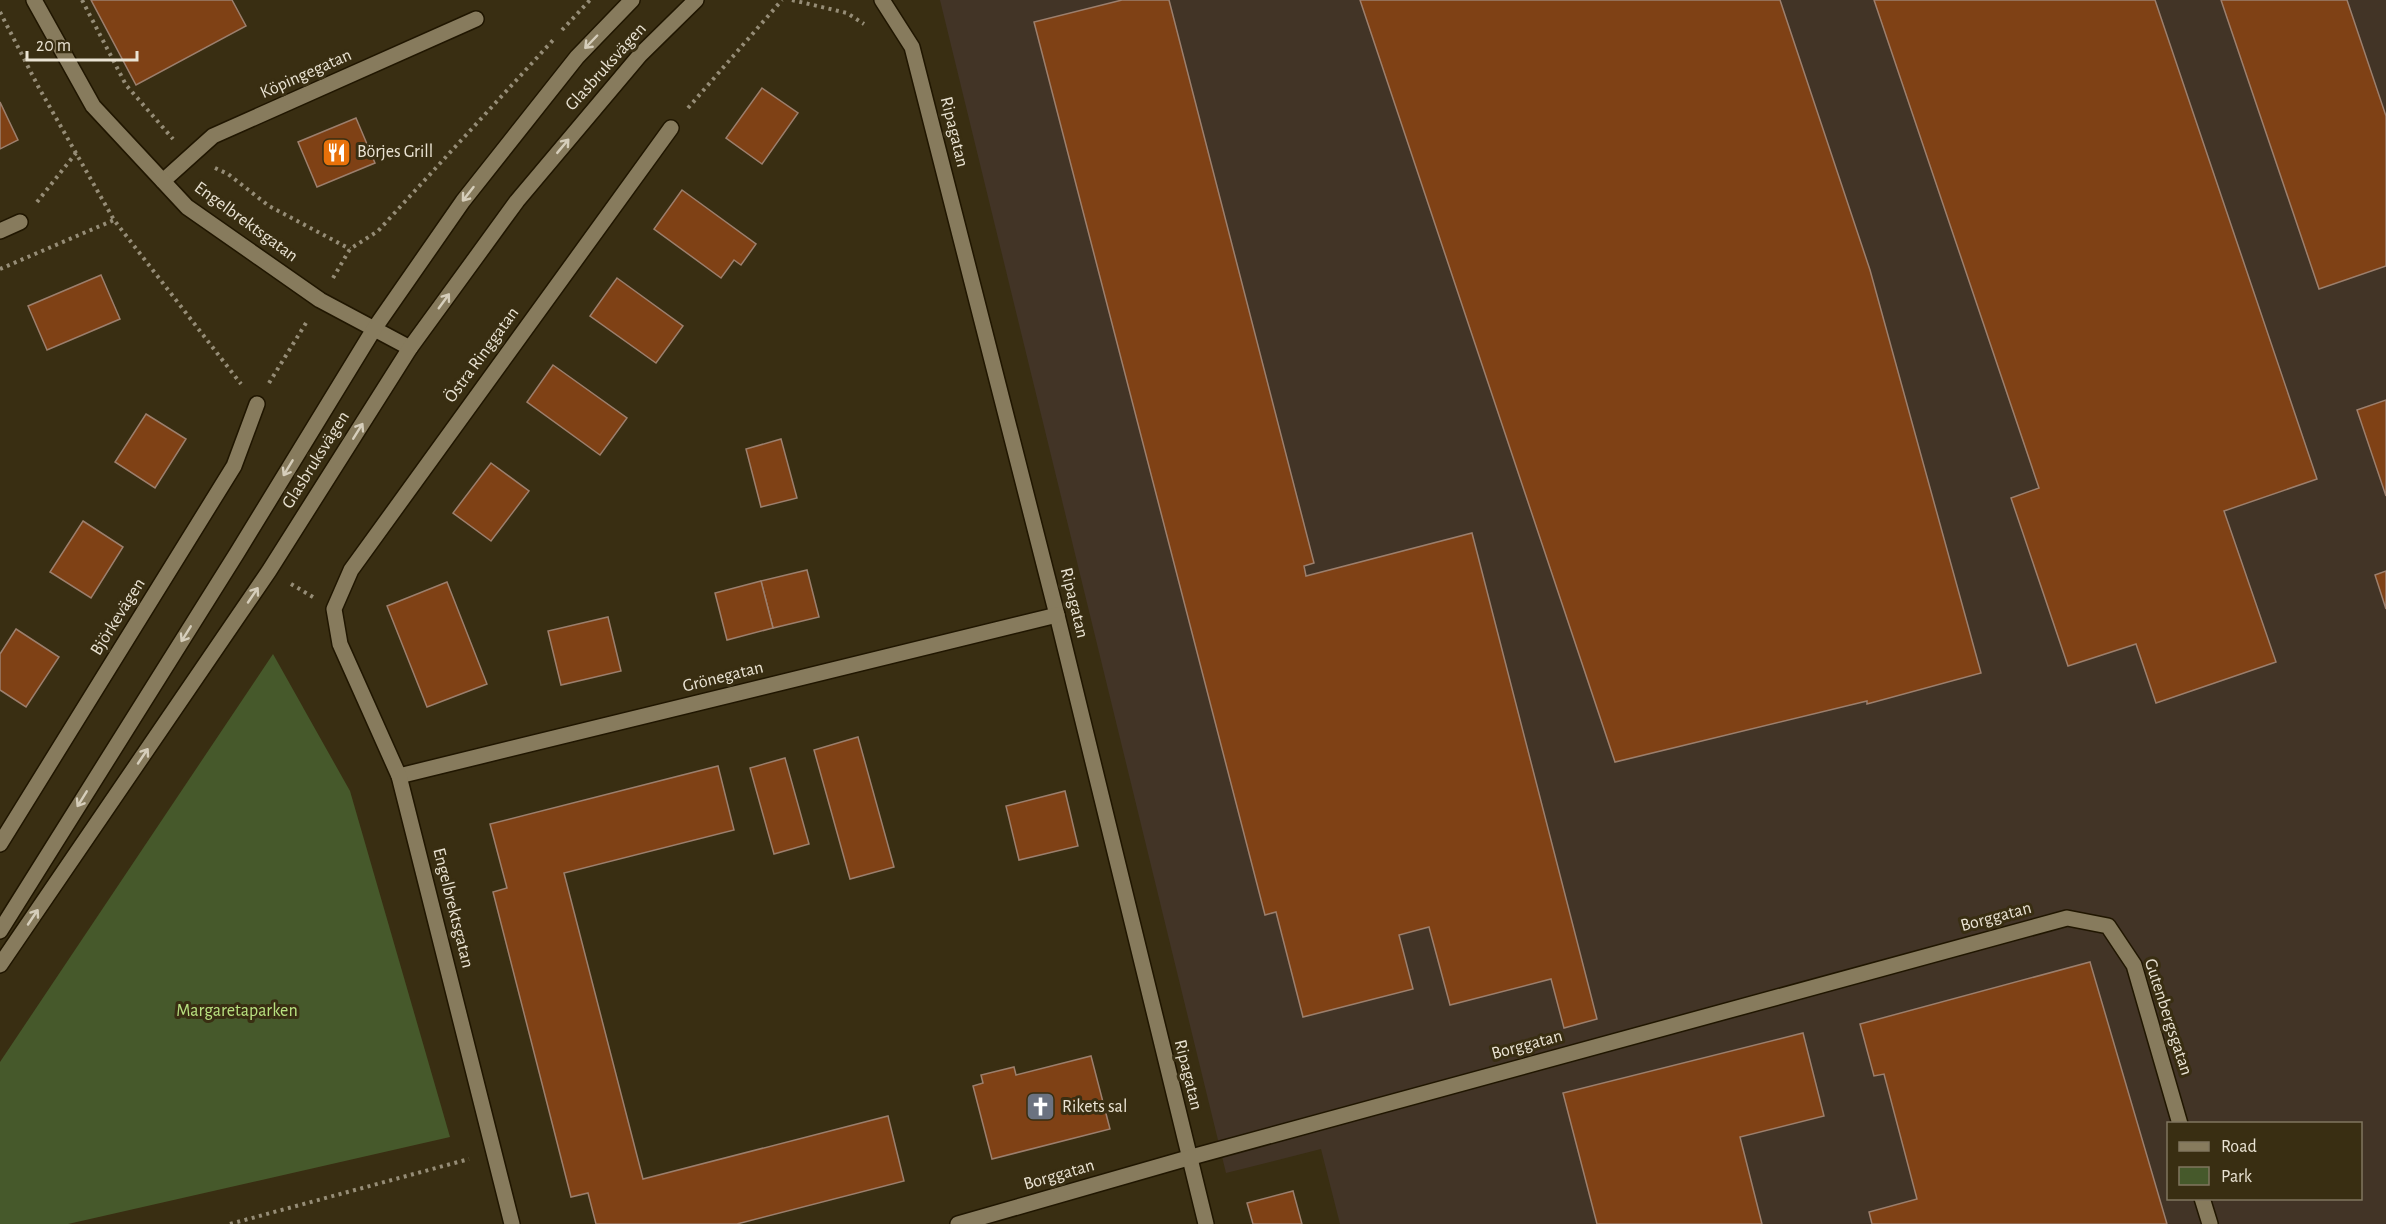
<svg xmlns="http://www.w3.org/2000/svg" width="2386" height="1224" viewBox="0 0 2386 1224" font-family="'Alegreya Sans',sans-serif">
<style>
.industrial{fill:#423426;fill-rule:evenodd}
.green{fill:#46592b}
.building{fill:#7f4115;stroke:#9c7f6d;stroke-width:1.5}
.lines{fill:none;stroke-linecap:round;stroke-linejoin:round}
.street-casing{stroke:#201600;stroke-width:18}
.secondary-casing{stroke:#201600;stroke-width:18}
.path{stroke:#968d77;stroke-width:4;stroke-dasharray:3 4.5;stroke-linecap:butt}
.street{stroke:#877b5d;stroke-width:15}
.secondary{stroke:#877b5d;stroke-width:15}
.oneway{stroke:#d6cebb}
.labels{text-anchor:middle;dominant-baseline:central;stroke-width:6;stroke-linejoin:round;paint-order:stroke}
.street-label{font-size:18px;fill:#eae3d3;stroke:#392e12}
.poi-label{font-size:18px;fill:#eae3d3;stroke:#392e12;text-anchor:start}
.park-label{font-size:18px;fill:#b9e180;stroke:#392e12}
</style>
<rect width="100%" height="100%" fill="#392e12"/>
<path class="industrial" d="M940,0H2386V1224H1340L1321,1149L1226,1173ZM2168,1124H2360V1198H2168Z"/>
<path class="green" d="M273,654L350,791L450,1137L68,1224H0V1062Z"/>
<g class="building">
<path d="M91,0H232L246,26L136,85Z"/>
<path d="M1122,0H1169L1314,563L1304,566L1306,576L1472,533L1597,1019L1564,1028L1551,979L1450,1005L1429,927L1399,935L1413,989L1303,1017L1276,912L1265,915L1034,22Z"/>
<path d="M1360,0H1780L1870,270L1981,673L1867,704V701L1615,762Z"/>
<path d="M1874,0H2155L2317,479L2224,511L2276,662L2156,703L2136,644L2068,666L2011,498L2039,488Z"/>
<path d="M2221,0H2347L2386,116V266L2319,289Z"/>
<path d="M762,88L798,113L762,164L726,138Z"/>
<path d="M0,102L18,140L0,149Z"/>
<path d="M356,118L375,163L317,187L298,142Z"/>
<path d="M682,190L756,244L741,265L734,260L721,278L654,229Z"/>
<path d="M101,275L120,319L47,350L28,306Z"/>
<path d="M617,278L683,326L656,363L590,316Z"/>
<path d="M553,365L627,418L600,455L527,402Z"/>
<path d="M2386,400V496L2357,410Z"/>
<path d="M146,414L186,439L155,488L115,462Z"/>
<path d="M781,439L797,498L761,507L746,449Z"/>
<path d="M491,463L529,491L491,541L453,513Z"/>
<path d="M83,521L123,547L91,598L50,572Z"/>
<path d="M807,570L819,617L773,628L761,581Z"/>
<path d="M2386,571V609L2375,575Z"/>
<path d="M761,581L773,628L727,640L715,593Z"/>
<path d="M447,582L487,684L427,707L387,606Z"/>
<path d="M608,617L621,671L561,685L548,631Z"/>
<path d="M16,629L59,657L26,707L0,690V654Z"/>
<path d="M858,737L894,867L850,879L814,750Z"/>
<path d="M785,758L809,844L774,854L750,768Z"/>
<path d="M718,766L734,830L564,873L643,1179L888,1116L904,1181L737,1224H596L588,1193L571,1197L493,892L507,888L490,824Z"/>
<path d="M1065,791L1078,846L1019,860L1006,806Z"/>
<path d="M2090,962L2167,1224H1872L1869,1212L1917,1199L1884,1074L1874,1076L1860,1024Z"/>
<path d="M1803,1033L1824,1116L1740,1137L1762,1224H1597L1563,1093Z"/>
<path d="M1091,1056L1110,1129L992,1159L973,1086L983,1083L981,1075L1014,1067L1016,1075Z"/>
<path d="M1293,1191L1302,1224H1253L1247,1203Z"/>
</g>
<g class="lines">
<defs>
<g id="street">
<path d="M882,0L912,47L1057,615L1206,1224"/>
<path d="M163,181L213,136L476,19"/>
<path d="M0,231L20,222"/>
<path d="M399,776L1057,615"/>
<path d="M0,844L234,466L257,404"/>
<path d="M2202,1198L2210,1224"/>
<path d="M512,1224L399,776L340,644L334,609L351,570L671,128"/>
<path d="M958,1224L1188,1158L2067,918L2108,926L2134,965L2180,1124"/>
</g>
<g id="secondary">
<path d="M34,0L93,106L187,207L320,300L410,348"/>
<path d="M0,931L237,553L374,329L463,201L577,57L632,0"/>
<path d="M0,965L269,571L410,348L517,201L640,55L696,0"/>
</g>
</defs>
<use href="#street" class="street-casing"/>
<use href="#secondary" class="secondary-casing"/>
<g class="path">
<path d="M82,0L126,85L173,139"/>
<path d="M792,0L847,13L864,24"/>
<path d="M0,12L39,88L114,220L241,384"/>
<path d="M562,30L590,0"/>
<path d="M688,108L782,0"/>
<path d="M215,168L228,174L269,206L350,249"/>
<path d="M37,202L76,153"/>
<path d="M0,269L114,220"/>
<path d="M333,278L350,249L378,231L555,38"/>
<path d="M269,383L306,323"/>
<path d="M291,584L313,597"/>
<path d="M230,1224L469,1159"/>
</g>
<use href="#street" class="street"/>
<use href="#secondary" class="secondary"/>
</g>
<defs><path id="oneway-shaft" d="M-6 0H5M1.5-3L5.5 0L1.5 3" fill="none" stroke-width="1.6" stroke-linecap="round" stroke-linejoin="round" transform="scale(1.5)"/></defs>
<g class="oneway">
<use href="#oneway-shaft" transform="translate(591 42) rotate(134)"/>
<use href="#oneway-shaft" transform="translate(563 146) rotate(-50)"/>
<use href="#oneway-shaft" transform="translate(468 194) rotate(128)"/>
<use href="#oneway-shaft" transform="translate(444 301) rotate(-54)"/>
<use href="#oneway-shaft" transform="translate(358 431) rotate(-58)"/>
<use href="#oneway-shaft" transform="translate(288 468) rotate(121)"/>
<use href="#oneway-shaft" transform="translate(253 595) rotate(-56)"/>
<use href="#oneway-shaft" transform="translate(186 634) rotate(122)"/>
<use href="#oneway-shaft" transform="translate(143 756) rotate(-56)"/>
<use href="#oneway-shaft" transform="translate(82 799) rotate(122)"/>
<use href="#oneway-shaft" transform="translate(33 917) rotate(-56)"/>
</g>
<defs>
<symbol id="restaurant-square" viewBox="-11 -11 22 22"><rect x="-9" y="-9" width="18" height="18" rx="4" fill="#e8710a" stroke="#392e12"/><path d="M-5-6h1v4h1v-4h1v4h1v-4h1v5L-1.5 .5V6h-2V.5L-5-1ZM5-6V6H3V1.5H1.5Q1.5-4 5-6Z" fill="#fff"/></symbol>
<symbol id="church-square" viewBox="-11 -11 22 22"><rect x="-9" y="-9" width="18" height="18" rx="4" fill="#6b7280" stroke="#392e12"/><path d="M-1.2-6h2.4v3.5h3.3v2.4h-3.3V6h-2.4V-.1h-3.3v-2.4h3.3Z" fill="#fff"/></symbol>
</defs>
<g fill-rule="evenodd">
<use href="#restaurant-square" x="320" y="136" width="33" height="33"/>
<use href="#church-square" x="1024" y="1090" width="33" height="33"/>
</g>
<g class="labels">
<g class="street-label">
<text transform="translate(606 67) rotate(-48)">Glasbruksvägen</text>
<text transform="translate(306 74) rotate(-24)">Köpingegatan</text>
<text transform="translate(954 132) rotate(76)">Ripagatan</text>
<text transform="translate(246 222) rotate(36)">Engelbrektsgatan</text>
<text transform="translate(482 355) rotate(-54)">Östra Ringgatan</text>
<text transform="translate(316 460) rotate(-58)">Glasbruksvägen</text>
<text transform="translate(1074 603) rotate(76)">Ripagatan</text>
<text transform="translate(118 617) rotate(-58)">Björkevägen</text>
<text transform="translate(723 677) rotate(-14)">Grönegatan</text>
<text transform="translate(453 908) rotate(76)">Engelbrektsgatan</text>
<text transform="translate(1996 917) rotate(-15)">Borggatan</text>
<text transform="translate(2168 1017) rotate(72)">Gutenbergsgatan</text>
<text transform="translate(1527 1045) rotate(-15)">Borggatan</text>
<text transform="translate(1188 1075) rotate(76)">Ripagatan</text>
<text transform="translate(1059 1175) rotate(-16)">Borggatan</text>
</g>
<g class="poi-label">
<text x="357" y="152">Börjes Grill</text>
<text x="1062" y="1107">Rikets sal</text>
</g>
<g class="park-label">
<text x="237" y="1011">Margaretaparken</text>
</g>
</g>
<rect x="2167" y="1122" width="195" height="78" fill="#392e12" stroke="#80765f" stroke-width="1.5"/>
<rect x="2179" y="1142" width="30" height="9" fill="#877b5d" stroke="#80765f" stroke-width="1.5"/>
<text x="2221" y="1152" font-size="18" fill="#eae3d3">Road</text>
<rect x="2179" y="1167" width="30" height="18" fill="#46592b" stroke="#80765f" stroke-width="1.5"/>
<text x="2221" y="1182" font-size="18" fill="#eae3d3">Park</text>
<path d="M27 51v9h110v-9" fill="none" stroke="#eae3d3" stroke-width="3"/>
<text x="36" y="51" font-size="18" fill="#eae3d3" stroke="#392e12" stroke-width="4.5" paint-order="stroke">20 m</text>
</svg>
